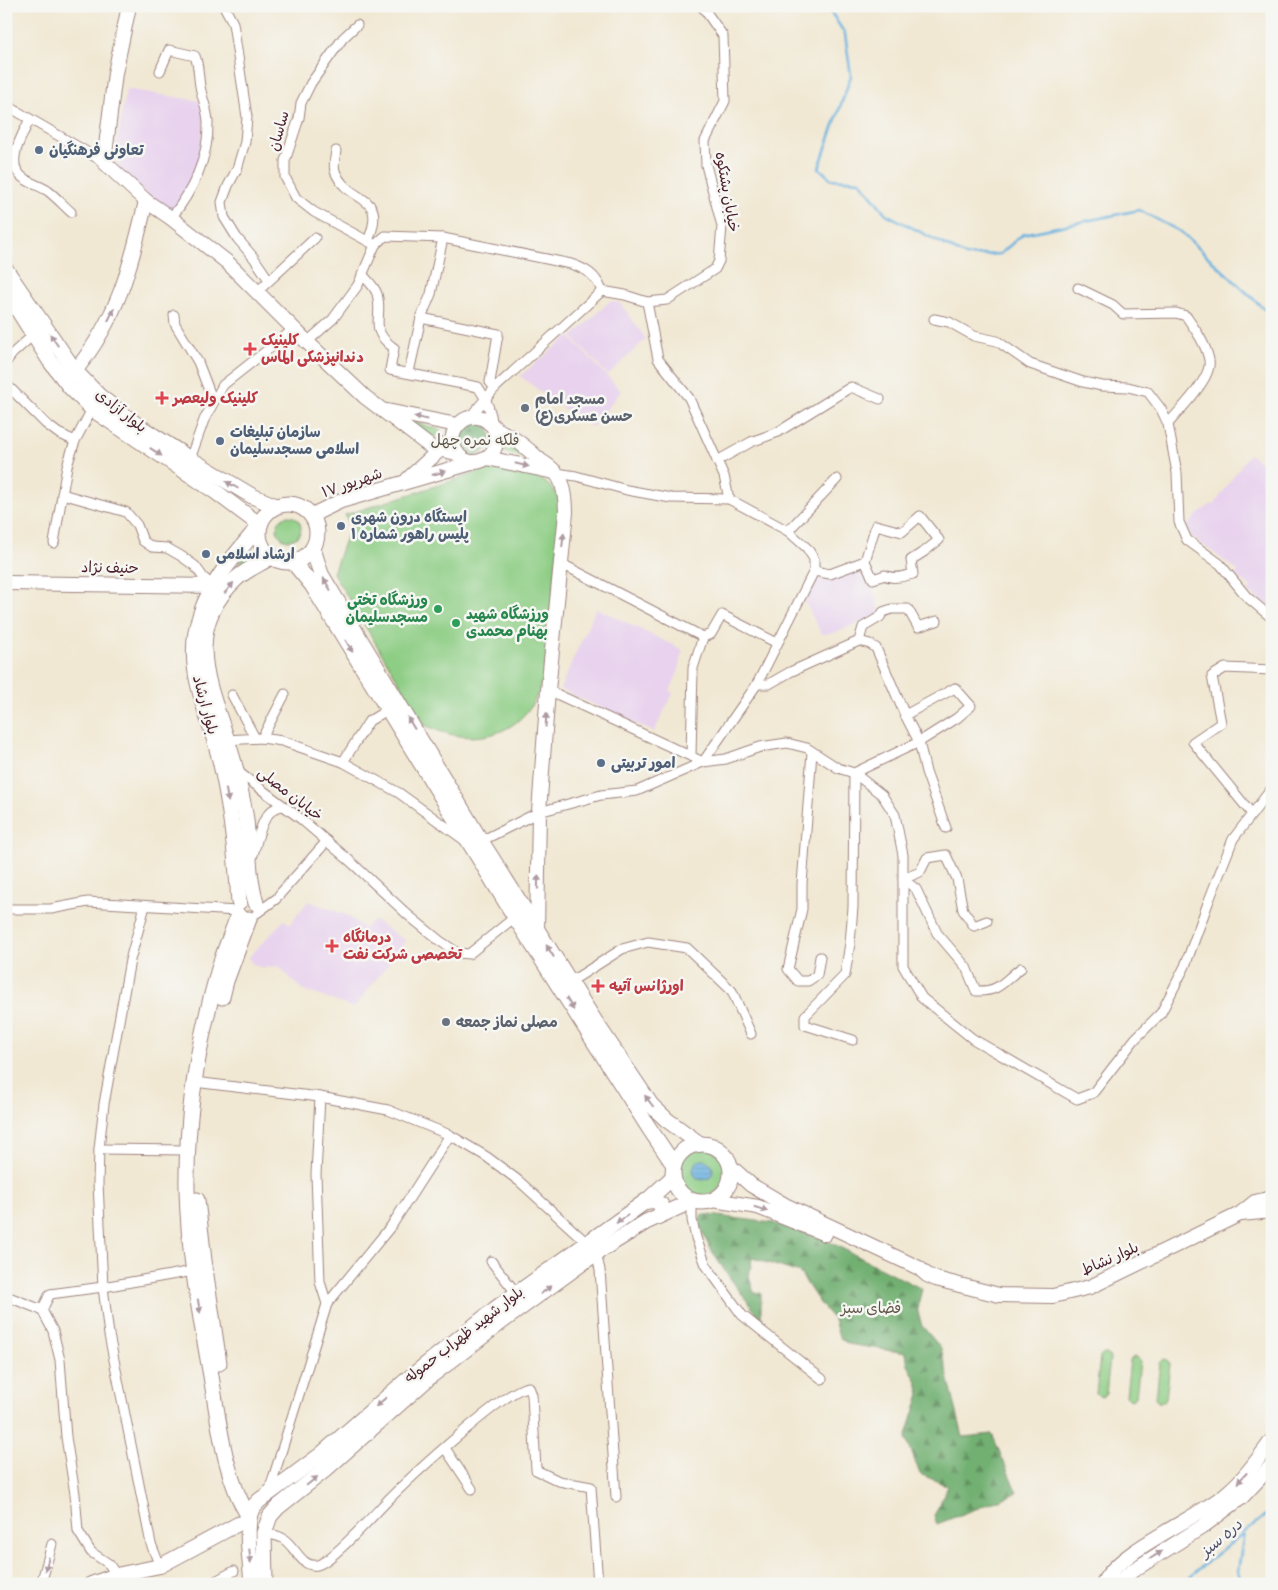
<svg xmlns="http://www.w3.org/2000/svg" width="1278" height="1590" viewBox="0 0 1278 1590" font-family="Pangolin,'Playpen Sans Arabic',sans-serif">
<style>
.built{fill:#e8d2ee}
.grass{fill:#8dcd84;stroke:#6c7658}
.forest{fill:url(#forest-firs);stroke:#5e684e}
.water{fill:url(#water-rules);stroke:#586885}
.lines{fill:none;stroke-linecap:round;stroke-linejoin:round}
.stream{stroke:#67b1df;stroke-width:2.5}
.street-casing{stroke:#9e847f;stroke-width:11}
.secondary-casing{stroke:#9e847f;stroke-width:16}
.primary-casing{stroke:#9e847f;stroke-width:17}
.street{stroke:#fff;stroke-width:9}
.secondary{stroke:#fff;stroke-width:14}
.primary{stroke:#fff;stroke-width:15}
.oneway{fill:#ae9aa0}
.service-dot{fill:#5c6f8a;stroke:#f6f6f2;stroke-width:2}
.health-dot{fill:#e0444e;stroke:#f6f6f2;stroke-width:2}
.worship-dot{fill:#6b7280;stroke:#f6f6f2;stroke-width:2}
.leisure-dot{fill:#2e9e5b;stroke:#f6f6f2;stroke-width:2}
.labels{text-anchor:middle;dominant-baseline:central;stroke-width:5;stroke-linejoin:round;paint-order:stroke}
.street-label{font-size:15px;fill:#4a1f2b;stroke:#f6f6f2}
.service-label{font-size:15px;font-weight:bold;fill:#4e5e75;stroke:#f6f6f2;text-anchor:start}
.health-label{font-size:15px;font-weight:bold;fill:#be3a42;stroke:#f6f6f2;text-anchor:start}
.worship-label{font-size:15px;font-weight:bold;fill:#5b616d;stroke:#f6f6f2;text-anchor:start}
.park-label{font-size:15px;fill:#5e5346;stroke:#f6f6f2}
.leisure-label{font-size:15px;font-weight:bold;fill:#27864d;stroke:#f6f6f2;text-anchor:end}
.water-label{font-size:16px;font-style:italic;fill:#54526a;stroke:#f6f6f2}
</style>
<defs>
<pattern id="forest-firs" width="22" height="20" patternUnits="userSpaceOnUse" patternTransform="scale(1.25)"><rect width="22" height="20" fill="#72b072"/><path d="M5 1l3.5 6h-7zM16 11l3.5 6h-7z" fill="#608f5e"/></pattern>
<pattern id="water-rules" width="6" height="5" patternUnits="userSpaceOnUse" patternTransform="scale(1.25)"><rect width="6" height="5" fill="#67b1df"/><path d="M0 2.5h6" fill="none" stroke="#578fb5"/></pattern>
</defs>
<rect width="100%" height="100%" fill="#f6f6f2"/>
<filter id="ink" filterUnits="userSpaceOnUse"><feTurbulence type="fractalNoise" baseFrequency=".02" numOctaves="2"/><feDisplacementMap in="SourceGraphic" scale="10" xChannelSelector="R" yChannelSelector="G"/><feConvolveMatrix kernelMatrix="1 2 1 2 8 2 1 2 1" color-interpolation-filters="sRGB"/></filter>
<filter id="wash" filterUnits="userSpaceOnUse"><feTurbulence type="fractalNoise" baseFrequency=".0096" numOctaves="4" result="noise"/><feDisplacementMap in="SourceGraphic" scale="20" xChannelSelector="R" yChannelSelector="G"/><feGaussianBlur stdDeviation="1.12" result="paint"/><feColorMatrix in="noise" values="0 0 0 0 0 0 0 0 0 0 0 0 0 0 0 0 0 1.4 0 .05"/><feComposite in="paint" operator="in"/></filter>
<g filter="url(#wash)">
<rect width="100%" height="100%" fill="#f1e8d3"/>
<g class="built">
<path d="M126,89L200,101L205,112L199,161L190,186L171,212L141,190L120,170L115,153Z"/>
<path d="M610,301L620,303L646,339L608,375L572,337Z"/>
<path d="M569,336L621,391L592,427L571,415L520,376Z"/>
<path d="M1268,446L1272,448V608L1248,592L1251,587L1235,576L1238,571L1191,536L1187,526L1200,512L1212,504L1214,505L1249,454L1260,462L1268,452L1265,450Z"/>
<path d="M863,564L879,608L878,615L834,633L824,634L821,633L805,602L812,584L816,581Z"/>
<path d="M596,608L683,650L679,670L670,691L673,693L654,732L560,689Z"/>
<path d="M308,901L347,915L364,929L374,920L406,941L354,1008L303,990L278,966L262,968L253,964L248,958L284,920L290,924Z"/>
</g>
<g class="grass">
<path d="M408,420L441,430L432,442L407,422Z"/>
<path d="M505,438L532,459L500,451Z"/>
<path d="M495,467C524,470 555,477 562,509C558,547 554,585 550,622C548,646 547,671 538,693C517,741 467,746 425,725L333,573L348,531L351,528L345,515Z"/>
<circle cx="289" cy="528" r="12"/>
<path d="M252,549L260,557L232,577L229,575Z"/>
<circle cx="702" cy="1172" r="24"/>
<path d="M1104,1354H1107L1110,1358L1106,1394L1102,1397L1099,1396L1096,1393L1100,1357Z"/>
<path d="M1134,1357H1137L1140,1361L1136,1397L1132,1400L1129,1399L1126,1396L1130,1360Z"/>
<path d="M1164,1359L1167,1360L1170,1364L1166,1399L1164,1402H1158L1156,1398L1160,1363Z"/>
</g>
<g class="forest">
<path d="M471,421L489,427L493,444L475,458L459,450L457,432Z"/>
<path d="M702,1214L773,1223L820,1237L922,1289L917,1309L922,1326L941,1348L963,1437L992,1434L1017,1493L937,1524L934,1516L948,1486L920,1474L906,1438L920,1394L917,1382L908,1365L906,1353L848,1344L839,1337L834,1320L819,1302L800,1273L752,1258L749,1277L754,1293H761V1320C748,1301 699,1242 700,1221C700,1219 701,1216 702,1214Z"/>
</g>
<circle class="water" cx="703" cy="1170" r="10"/>
<g class="lines">
<g class="stream">
<path d="M827,6L845,34L851,76L819,168L831,179L860,181L886,214L966,256L1000,254L1023,234L1139,210L1181,232L1272,316"/>
<path d="M509,1584L518,1582L520,1584"/>
<path d="M1184,1584L1195,1572L1272,1510"/>
<path d="M1242,1584L1238,1571L1244,1532"/>
</g>
</g>
</g>
<g filter="url(#ink)">
<g class="lines">
<defs>
<g id="street">
<path d="M224,6L233,23L247,117L245,142L237,169L228,186L222,202L224,217L237,238L254,258L269,280"/>
<path d="M357,25L343,38L311,83L301,103L299,118L285,161V177L296,198L314,212L375,245"/>
<path d="M160,71L169,50L195,56C199,66 198,75 200,86C202,99 208,110 208,123C209,158 192,192 171,218"/>
<path d="M6,105L104,162"/>
<path d="M30,119C23,134 5,162 21,176C28,183 39,185 48,191C56,197 63,205 71,212"/>
<path d="M336,151C335,157 333,166 335,171C348,206 389,190 368,241"/>
<path d="M443,238L431,294L421,318L498,334L490,382L495,388"/>
<path d="M362,274C367,280 375,287 377,294C384,319 367,328 394,348L390,370L478,387C487,399 491,411 493,426"/>
<path d="M1078,288L1113,305L1123,314L1176,313L1186,316C1195,329 1206,344 1209,360C1213,378 1179,410 1168,424"/>
<path d="M602,291L625,295L647,302L667,300L715,269L719,261L722,226L706,165L705,141L725,101L723,36L702,6"/>
<path d="M257,292L315,238"/>
<path d="M647,302L658,359L689,398L724,476L729,499"/>
<path d="M174,315L175,324L198,362L213,401"/>
<path d="M934,319L949,322L974,336L997,341L1030,364L1083,382L1102,386L1128,387L1148,392L1161,409L1168,424L1177,473L1179,522L1187,540L1220,564L1247,597L1272,618"/>
<path d="M307,342L333,319L358,285L375,245L385,236L443,238L571,264C586,269 596,275 602,291"/>
<path d="M6,362L12,354L33,335"/>
<path d="M409,372L421,318"/>
<path d="M6,384L46,424L58,433L75,441"/>
<path d="M469,418L495,388L602,291"/>
<path d="M190,459L204,420L223,385L294,329"/>
<path d="M717,461L751,442L778,432L851,387L880,399"/>
<path d="M557,473L576,476L627,490L671,498L729,499L788,531L807,548L814,559V571L757,684"/>
<path d="M62,494L126,512L137,525L143,541L152,547L167,548L181,556L195,566L203,577L213,586"/>
<path d="M788,531L837,479"/>
<path d="M54,543L67,466L75,441L92,409"/>
<path d="M560,563L703,637L693,668L691,756"/>
<path d="M814,571L830,574L865,561L873,579L885,575C893,580 904,576 913,574L911,560L925,551L939,540L920,516L902,532L876,525L865,561"/>
<path d="M703,637L711,634L722,615L777,643"/>
<path d="M859,641L863,627L880,617L883,612L892,609H908L918,627L937,621"/>
<path d="M955,688L971,706L957,718L919,742L905,715Z"/>
<path d="M548,690L703,762L757,684H769L790,672L859,641L870,644L876,648L905,715"/>
<path d="M232,695L255,738"/>
<path d="M262,738L285,694"/>
<path d="M225,740L262,738L282,741L343,762L399,793L463,839"/>
<path d="M812,752L802,884V909L788,969L798,981H808L817,975L820,957"/>
<path d="M343,762L369,721L389,709"/>
<path d="M237,771L301,819L350,861L408,915L440,941L458,953L469,954L515,917"/>
<path d="M1252,814L1193,742L1221,723L1212,676L1225,668L1272,670"/>
<path d="M481,841L539,812L601,795L637,791L703,762L726,759L760,747L787,743L807,748L838,768L854,773L882,795L895,815L903,855V966L922,998L973,1039L1077,1099L1093,1093L1135,1039L1161,1013L1185,966L1208,903L1233,839L1272,788"/>
<path d="M252,858C258,841 261,808 283,806"/>
<path d="M279,895L327,841"/>
<path d="M145,906L130,960L104,1104L99,1149L98,1183L103,1287L109,1335L151,1544L160,1566"/>
<path d="M6,909H51L88,902L237,911"/>
<path d="M257,913L276,899"/>
<path d="M987,921L974,926L963,910L957,879L946,855L927,858L920,872L903,879L916,889L937,933L966,967L976,991C1000,992 1002,982 1021,968"/>
<path d="M570,982L622,949L648,942L687,948L732,991L751,1034"/>
<path d="M853,1040L805,1025V1016L845,975L850,943L853,907L854,773L919,742L926,772L946,828"/>
<path d="M194,1082L320,1097L388,1110L450,1135L487,1157L519,1181L587,1243"/>
<path d="M99,1149L187,1150"/>
<path d="M692,1201V1220L696,1238L706,1265L726,1293L742,1315L822,1379"/>
<path d="M596,1253L600,1270L616,1497"/>
<path d="M491,1261L517,1294"/>
<path d="M6,1296L42,1310L53,1331L60,1360L66,1437L75,1494L78,1531L91,1552L109,1564L116,1575L119,1584"/>
<path d="M327,1304L392,1225L450,1135"/>
<path d="M42,1310L50,1294L103,1287L193,1271"/>
<path d="M445,1448L472,1489"/>
<path d="M273,1489L271,1485L327,1304L320,1282L316,1174L320,1097"/>
<path d="M264,1533C270,1534 277,1535 282,1538C295,1545 301,1568 317,1565C331,1563 378,1510 390,1498C409,1479 509,1386 529,1387L532,1395L536,1470L559,1481L591,1487L598,1584"/>
<path d="M41,1584L52,1544"/>
<path d="M210,1584L234,1571"/>
</g>
<g id="secondary">
<path d="M129,6L115,73L104,162L146,201L171,218L227,262L307,342L365,397L432,448L457,453"/>
<path d="M75,371C118,318 131,266 146,201"/>
<path d="M387,411L457,425"/>
<path d="M493,426C508,456 469,476 455,450C446,433 463,412 482,418C487,420 490,424 494,427C501,432 508,435 514,439C524,445 532,453 541,461C546,464 552,468 556,473C564,482 566,501 566,513L548,690L539,812L537,931"/>
<path d="M487,458L554,472"/>
<path d="M408,479L445,445"/>
<path d="M312,515L341,501L475,462"/>
<path d="M6,583L213,586"/>
<path d="M731,1167L751,1185L785,1205L919,1268L927,1275L936,1279L999,1295L1053,1296L1090,1287L1240,1214L1255,1202L1272,1198"/>
<path d="M713,1200L758,1207L825,1234"/>
<path d="M645,1202L653,1201L661,1204L662,1209L658,1217"/>
<path d="M1241,1214L1272,1211"/>
<path d="M91,1584L116,1575L160,1566L238,1524L249,1521"/>
<path d="M1103,1584C1115,1552 1199,1518 1227,1493C1245,1478 1258,1459 1272,1440"/>
<path d="M1117,1584L1132,1571L1202,1527L1242,1497L1272,1465"/>
</g>
<g id="primary">
<path d="M6,270L75,371L99,396L137,425L190,459L252,496L276,506"/>
<path d="M6,291L50,361L70,387L92,409L216,492L260,525C238,552 212,579 201,613C182,666 208,709 220,760C231,806 236,854 239,902"/>
<circle cx="288" cy="533" r="29"/>
<path d="M313,549L321,574L481,841L596,1023L651,1105L667,1120L700,1144"/>
<path d="M293,562L312,585L515,917L649,1128L674,1165"/>
<path d="M256,903C248,876 249,848 246,820C244,805 240,790 237,775C223,708 171,639 236,579C246,570 260,564 271,557"/>
<path d="M238,915C232,934 223,952 218,972C198,1042 186,1115 187,1188C188,1251 200,1314 211,1376C219,1423 224,1476 249,1517"/>
<path d="M222,997L226,981L249,919"/>
<circle cx="702" cy="1173" r="29"/>
<path d="M197,1200L205,1269L219,1363"/>
<path d="M252,1584C251,1565 244,1525 252,1509C254,1505 257,1503 260,1500L322,1454L408,1379L495,1309L649,1199L673,1177"/>
<path d="M265,1584L264,1533L270,1516L278,1507L326,1469L432,1375L500,1323L596,1253L646,1222L692,1201"/>
</g>
</defs>
<use href="#street" class="street-casing"/>
<use href="#secondary" class="secondary-casing"/>
<use href="#primary" class="primary-casing"/>
<use href="#street" class="street"/>
<use href="#secondary" class="secondary"/>
<use href="#primary" class="primary"/>
</g>
<defs><path id="oneway-solid" d="M-6-.8H1V-3.2L6.5 0L1 3.2V.8H-6Z" transform="scale(1.25)"/></defs>
<g class="oneway">
<use href="#oneway-solid" transform="translate(111 315) rotate(-64)"/>
<use href="#oneway-solid" transform="translate(54 340) rotate(-124)"/>
<use href="#oneway-solid" transform="translate(421 418) rotate(-167)"/>
<use href="#oneway-solid" transform="translate(156 452) rotate(34)"/>
<use href="#oneway-solid" transform="translate(522 465) rotate(13)"/>
<use href="#oneway-solid" transform="translate(439 473) rotate(-15)"/>
<use href="#oneway-solid" transform="translate(232 485) rotate(-150)"/>
<use href="#oneway-solid" transform="translate(563 540) rotate(-83)"/>
<use href="#oneway-solid" transform="translate(327 584) rotate(-121)"/>
<use href="#oneway-solid" transform="translate(229 588) rotate(-50)"/>
<use href="#oneway-solid" transform="translate(349 646) rotate(59)"/>
<use href="#oneway-solid" transform="translate(546 720) rotate(-86)"/>
<use href="#oneway-solid" transform="translate(411 723) rotate(-121)"/>
<use href="#oneway-solid" transform="translate(227 795) rotate(80)"/>
<use href="#oneway-solid" transform="translate(538 882) rotate(-89)"/>
<use href="#oneway-solid" transform="translate(550 951) rotate(-122)"/>
<use href="#oneway-solid" transform="translate(570 1004) rotate(58)"/>
<use href="#oneway-solid" transform="translate(649 1101) rotate(-127)"/>
<use href="#oneway-solid" transform="translate(761 1209) rotate(17)"/>
<use href="#oneway-solid" transform="translate(622 1219) rotate(145)"/>
<use href="#oneway-solid" transform="translate(546 1290) rotate(-36)"/>
<use href="#oneway-solid" transform="translate(199 1306) rotate(80)"/>
<use href="#oneway-solid" transform="translate(381 1402) rotate(139)"/>
<use href="#oneway-solid" transform="translate(1242 1478) rotate(133)"/>
<use href="#oneway-solid" transform="translate(312 1481) rotate(-39)"/>
<use href="#oneway-solid" transform="translate(1156 1555) rotate(-32)"/>
<use href="#oneway-solid" transform="translate(250 1556) rotate(84)"/>
<use href="#oneway-solid" transform="translate(47 1564) rotate(105)"/>
</g>
</g>
<g class="service-dot">
<circle cx="39" cy="150" r="5"/>
<circle cx="220" cy="441" r="5"/>
<circle cx="341" cy="526" r="5"/>
<circle cx="206" cy="554" r="5"/>
<circle cx="601" cy="763" r="5"/>
</g>
<g class="health-dot">
<path d="M247.5 341.5h5v5h5v5h-5v5h-5v-5h-5v-5h5z"/>
<path d="M159.5 390.5h5v5h5v5h-5v5h-5v-5h-5v-5h5z"/>
<path d="M329.5 938.5h5v5h5v5h-5v5h-5v-5h-5v-5h5z"/>
<path d="M595.5 978.5h5v5h5v5h-5v5h-5v-5h-5v-5h5z"/>
</g>
<g class="worship-dot">
<circle cx="525" cy="408" r="5"/>
<circle cx="446" cy="1022" r="5"/>
</g>
<g class="leisure-dot">
<circle cx="438" cy="609" r="5"/>
<circle cx="456" cy="623" r="5"/>
</g>
<g class="labels">
<g class="street-label">
<text transform="translate(279 131) rotate(-74)">ساسان</text>
<text transform="translate(727 192) rotate(80)">خیابان پشتکوه</text>
<text transform="translate(121 411) rotate(38)">بلوار آزادی</text>
<text transform="translate(352 483) rotate(-19)">۱۷ شهریور</text>
<text transform="translate(110 568) rotate(1)">حنیف نژاد</text>
<text transform="translate(205 705) rotate(75)">بلوار ارشاد</text>
<text transform="translate(290 794) rotate(38)">خیابان مصلی</text>
<text transform="translate(1110 1259) rotate(-24)">بلوار نشاط</text>
<text transform="translate(464 1335) rotate(-38)">بلوار شهید ظهراب حموله</text>
</g>
<g class="service-label">
<text x="49" y="150">تعاونی فرهنگیان</text>
<text x="230" y="432">سازمان تبلیغات<tspan x="230" dy="17">اسلامی مسجدسلیمان</tspan></text>
<text x="351" y="517">ایستگاه درون شهری<tspan x="351" dy="17">پلیس راهور شماره ۱</tspan></text>
<text x="216" y="554">ارشاد اسلامی</text>
<text x="611" y="763">امور تربیتی</text>
</g>
<g class="health-label">
<text x="261" y="340">کلینیک<tspan x="261" dy="17">دندانپزشکی الماس</tspan></text>
<text x="173" y="398">کلینیک ولیعصر</text>
<text x="343" y="937">درمانگاه<tspan x="343" dy="17">تخصصی شرکت نفت</tspan></text>
<text x="609" y="986">اورژانس آتیه</text>
</g>
<g class="worship-label">
<text x="535" y="399">مسجد امام<tspan x="535" dy="17">حسن عسکری(ع)</tspan></text>
<text x="456" y="1022">مصلی نماز جمعه</text>
</g>
<g class="park-label">
<text x="475" y="440">فلکه نمره چهل</text>
<text x="871" y="1308">فضای سبز</text>
</g>
<g class="leisure-label">
<text x="428" y="600">ورزشگاه تختی<tspan x="428" dy="17">مسجدسلیمان</tspan></text>
<text x="466" y="614" text-anchor="start">ورزشگاه شهید<tspan x="466" dy="17">بهنام محمدی</tspan></text>
</g>
<g class="water-label">
<text transform="translate(1221 1538) rotate(-40)">دره سبز</text>
</g>
</g>
<rect width="1278" height="1590" fill="none" stroke="#f6f6f2" stroke-width="25"/>
</svg>
